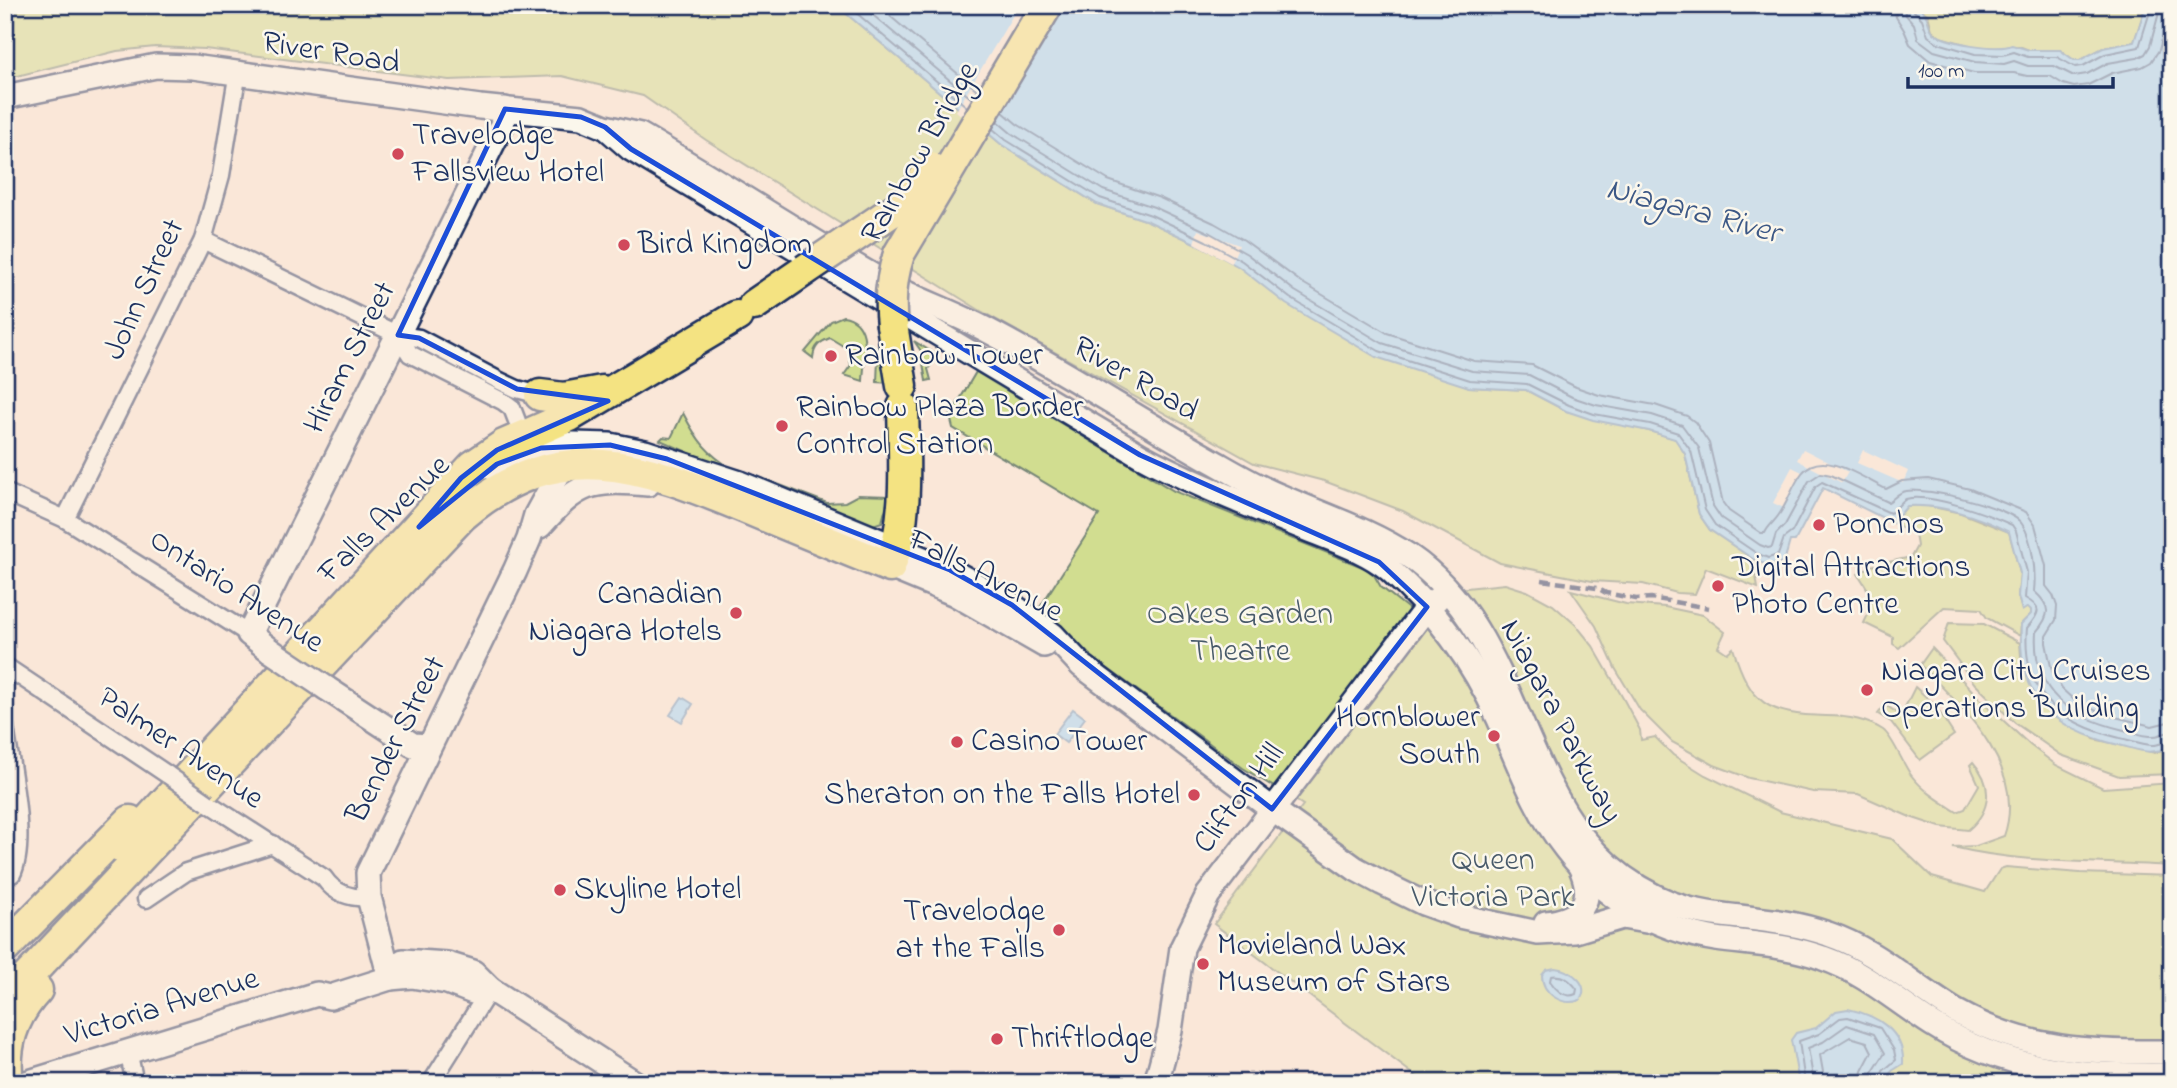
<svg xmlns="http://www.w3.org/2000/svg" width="2177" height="1088" viewBox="0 0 2177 1088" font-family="'Indie Flower',sans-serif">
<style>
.green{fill:#d1dd90;stroke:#768677;stroke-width:2}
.water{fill:#9dd5fd;stroke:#6993bd;stroke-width:2}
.pier{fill:#fae7d8}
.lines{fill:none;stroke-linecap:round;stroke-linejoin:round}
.shore{stroke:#4f719e;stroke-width:2}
.street-casing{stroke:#1b2f5e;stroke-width:21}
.secondary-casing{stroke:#1b2f5e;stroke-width:28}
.highway-casing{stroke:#1b2f5e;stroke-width:35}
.street{stroke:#fbf7ec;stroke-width:16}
.secondary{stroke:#fbf7ec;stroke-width:23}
.highway{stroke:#f4e382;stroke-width:30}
.rail{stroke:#1b2f5e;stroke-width:4.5;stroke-dasharray:10 5;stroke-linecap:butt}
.street-bridge-casing{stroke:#1b2f5e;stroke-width:21;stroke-linecap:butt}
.secondary-bridge-casing{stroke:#1b2f5e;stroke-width:28;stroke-linecap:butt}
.highway-bridge-casing{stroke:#1b2f5e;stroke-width:35;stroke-linecap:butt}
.street-bridge{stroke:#fbf7ec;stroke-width:16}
.secondary-bridge{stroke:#fbf7ec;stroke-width:23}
.highway-bridge{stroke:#f4e382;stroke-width:30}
.marked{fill:none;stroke:#1d4ed8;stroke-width:5;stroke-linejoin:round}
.poi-dot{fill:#d1495b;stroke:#fbf7ec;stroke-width:2.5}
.labels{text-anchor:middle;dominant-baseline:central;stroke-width:5;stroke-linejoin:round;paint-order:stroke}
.street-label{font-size:32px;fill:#1b2f5e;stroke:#fbf7ec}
.poi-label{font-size:32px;fill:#1b2f5e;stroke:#fbf7ec;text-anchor:start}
.park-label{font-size:32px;fill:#485a6a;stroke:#fbf7ec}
.water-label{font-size:33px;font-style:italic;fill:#3c5886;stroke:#fbf7ec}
</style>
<rect width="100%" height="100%" fill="#fae7d8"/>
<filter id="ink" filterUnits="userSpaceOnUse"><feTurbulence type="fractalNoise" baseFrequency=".0143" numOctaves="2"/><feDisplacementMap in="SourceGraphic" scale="14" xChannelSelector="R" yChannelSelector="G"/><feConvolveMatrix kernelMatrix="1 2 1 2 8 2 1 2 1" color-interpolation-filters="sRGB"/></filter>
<g filter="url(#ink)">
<g class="green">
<path d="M5,5H836L1002,145L1097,204L1148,221L1203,247L1469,387L1526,390L1566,411L1649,431L1676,439L1685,454L1699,514L1710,530L1753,559L1758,588L1706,568L1695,594L1677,593L1643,584L1592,581L1500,563L1403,511L1324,481L1254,463L981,311L706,140L643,96L562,76L449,80L205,49L155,47L117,51L5,79Z"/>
<path d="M1916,5H2146L2134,42L2103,48L2080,60H2074L2060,50H2029L2019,46L2004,48L1976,47L1940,37L1932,30L1928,15Z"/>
<path d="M843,316C873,320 864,358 863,381L844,375L851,365L848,349L830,338C820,342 814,346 813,358L805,352L831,321Z"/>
<path d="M879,333L889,383L877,382Z"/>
<path d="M914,341L935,354L936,357L928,369L931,380L926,381L921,351Z"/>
<path d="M976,372L1174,491L1365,568L1374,575L1381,587L1415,614L1447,590L1505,584L1527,591L1553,605L1576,625L1593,646L1624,700L1640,730L1641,740L1655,737L1673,755L1705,775L1780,812L1892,839L1932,877L1985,892L2000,869L2006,867L2080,873L2172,876V1083H1425L1214,924L1303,805L1243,768L1035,615L1099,515L953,428L950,416Z"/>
<path d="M683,413C697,440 707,454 734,470L738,469L827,503L845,502L858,495L889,496L882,522L864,528L703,462L701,458L660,440L663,437L671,438Z"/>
<path d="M1923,505L1961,513L2009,532L2020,573L2018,596L2022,610L2028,607L2031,609V614L2021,624L2020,636L1987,618L1981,609L1944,607L1899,648L1893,644V637L1864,623C1876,600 1872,595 1858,574L1871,566L1911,557L1917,546L1915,534L1893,523L1907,506Z"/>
<path d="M1571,590L1626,604L1665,607L1703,615L1725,632L1718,647L1727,653L1733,648C1750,704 1768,715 1826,716C1846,716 1866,719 1883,730C1892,736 1903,764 1911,775C1923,791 1940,801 1957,812L1965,809L1979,785L1970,765L1973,762C1993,784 1992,810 1968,830L1940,827L1910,817L1858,794L1813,792L1749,778L1714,765L1672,742L1640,710L1615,668L1596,626Z"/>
<path d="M1949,623L1984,624L2020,643L2021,656L2094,739L2155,753L2172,746V774L2119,776L2061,755L2015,723L1975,684L1943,641Z"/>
<path d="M1932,648L1981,700L2030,745L2056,765L2103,788L2172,783V866C2101,861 2021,864 1953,847L1976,846L2004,836C2028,767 1963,708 1920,665Z"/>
<path d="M1915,687L1934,704L1954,735L1920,760L1891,722L1878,714L1885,705L1901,715Z"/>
</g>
<g class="water">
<path d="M836,5H1916C1932,17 1925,22 1933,32C1944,43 1998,51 2012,45L2029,50H2060L2074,60H2080L2103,48L2134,42L2146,5H2172V746C2149,756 2143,751 2119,745C2051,729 2017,697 2021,624L2031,614V610L2028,607L2022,611L2018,596L2020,573L2009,532C1979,517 1941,504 1907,506L1893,523L1823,488L1795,541H1790L1784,562L1767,565L1753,559L1710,530L1699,514L1685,454L1675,439L1649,431L1593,420L1566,411L1526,390L1469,387L1376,357L1286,304L1239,267L1203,247L1148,221L1097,204L1002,145Z"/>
<path d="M682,697L693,704L682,722L670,715Z"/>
<path d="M1073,709L1085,718L1066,743L1054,734Z"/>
<path d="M1555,968C1571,970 1591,984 1580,1000C1563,1007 1542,994 1542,975L1546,970Z"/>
<path d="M1848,1009C1876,1015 1905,1031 1903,1064L1892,1071L1883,1083H1799L1791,1040L1796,1033L1816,1028L1836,1011Z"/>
</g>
<g class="pier">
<path d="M1019,5H1066L987,137L956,111Z"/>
<path d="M1198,230L1239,245L1231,263L1194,243Z"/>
<path d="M1803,449L1848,472L1842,483L1797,460Z"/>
<path d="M1863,450L1908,471L1903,483L1857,463Z"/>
<path d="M1792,467L1802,472L1784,508L1773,503Z"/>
</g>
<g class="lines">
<g class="shore">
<path d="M847,5L967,107"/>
<path d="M861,5L972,99"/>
<path d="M877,5L977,90"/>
<path d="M1894,5L1896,17L1904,30L1910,44L1930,61L1974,73H2014L2027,76H2050L2063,84L2074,87L2088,85L2112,73L2142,67L2151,62L2159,50L2171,5"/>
<path d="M1904,5L1905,14L1914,24L1918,39L1934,51L1975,62L2004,64L2014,61L2028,66H2054L2074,76L2087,74L2108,63L2137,58L2145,54L2150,46L2161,5"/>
<path d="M1913,5L1914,11L1922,19L1928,36L1938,43L1975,54L2003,55L2014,52L2028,57H2057L2075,67L2083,66L2105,54L2139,47L2152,5"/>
<path d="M1003,112L1017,124L1108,180L1160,198L1214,223L1244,240L1301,282L1387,333L1474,361L1532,365L1576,387L1599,395L1655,405L1687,416L1695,422L1709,443L1723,503L1729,511L1761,533H1765C1768,526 1774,522 1778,516C1788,503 1792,486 1802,473C1822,447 1864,479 1886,489L1902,481L1928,479L1970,489L2026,512L2035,525L2046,566V586L2053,595L2057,606L2056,620L2046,636V643L2052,671L2062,689L2074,700L2103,714L2152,726L2172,721"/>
<path d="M997,121L1011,133L1103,190L1154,207L1210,233L1247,254L1295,291L1382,343L1472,371L1529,375L1572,397L1596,405L1652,415L1682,425L1699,448L1713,506L1721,518L1760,545L1768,548L1772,547L1776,534L1785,525L1809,481L1821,473L1831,475L1888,502C1894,499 1898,492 1906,491C1926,487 2011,507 2022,524C2033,540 2036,573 2034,591C2051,606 2051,615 2036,632C2032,694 2070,717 2124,730C2133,732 2142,736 2151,736C2158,737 2164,732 2172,732"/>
<path d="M993,129L1006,140L1100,198L1151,215L1206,241L1242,261L1290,298L1379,351L1470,380L1527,384L1569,405L1594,414L1650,424L1678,433L1691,451L1705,510L1715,525L1756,553L1768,558L1778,555L1784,538L1792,532L1816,486L1822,482L1890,513C1896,510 1900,502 1906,499C1929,492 1990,515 2012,525L2016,531L2027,572L2025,598C2043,608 2040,613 2027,628C2021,694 2061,724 2120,738C2130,740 2141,744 2151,745C2158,746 2165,741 2172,740"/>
<path d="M1551,976C1563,974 1570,980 1577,989L1576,994C1565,999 1556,990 1550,981Z"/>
<path d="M1805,1083L1799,1041L1819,1034L1840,1018L1848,1017L1880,1028L1894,1050L1896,1060L1883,1071L1879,1083"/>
<path d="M1814,1083L1808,1048L1823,1042L1847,1025L1874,1034L1885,1053L1872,1073L1870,1083"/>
<path d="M1825,1083L1820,1055L1850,1037L1867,1042L1872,1052L1862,1071L1860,1083"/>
</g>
<defs>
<g id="street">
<path d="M203,240L398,335L419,338L500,381L517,389L540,395"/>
<path d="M398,335L410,354L504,402L512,408L517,421"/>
<path d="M5,492L65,519L249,634"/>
<path d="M65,519L203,240L221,175L238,71"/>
<path d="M5,666L168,775"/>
<path d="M5,726C10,764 28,842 12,874L5,876"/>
<path d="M208,803L324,878C334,893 351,899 369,897"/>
<path d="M146,899L186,872L273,844"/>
<path d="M128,1051L135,1083"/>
<path d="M431,1083L490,989"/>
</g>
<g id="secondary">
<path d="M5,97L156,66L193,67L480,107L581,117L605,127L640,135C721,182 799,234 880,280C912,298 948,310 981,327C1061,368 1137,419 1216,463C1237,475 1259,488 1282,497C1325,516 1369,530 1409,556C1506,622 1515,751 1583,838C1614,877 1659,906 1708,913C1748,919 1789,920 1828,934C1876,950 1912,985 1955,1011C2025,1051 2093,1053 2172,1052"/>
<path d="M608,129L631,149L1140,455C1193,484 1249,505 1304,528C1333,540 1366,550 1390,570C1436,611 1474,663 1499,719C1519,764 1535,810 1566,849C1604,898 1655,929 1716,939C1753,944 1788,945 1823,958C1864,972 1896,1001 1932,1024C2008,1073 2084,1076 2172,1075"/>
<path d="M492,468L509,458L541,448L574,444L610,445L645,452L740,483L950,570L1012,605L1053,635L1081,665L1272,809L1356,869L1382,883L1423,903L1459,916L1538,933L1575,931L1622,917L1646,921"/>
<path d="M540,526C578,483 590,479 648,484"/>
<path d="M890,567L955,594L1044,645"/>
<path d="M271,651L249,634L502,125L505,109"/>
<path d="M326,688L413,745L429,746"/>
<path d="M1546,923C1582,919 1596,901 1580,866"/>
<path d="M403,961L447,964L473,972L490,989L635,1083"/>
<path d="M390,978L369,897L368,873L515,571L529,539L536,515L566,460"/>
<path d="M26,1083L317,994L330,997L390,978L412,976L447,982L473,992L490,989"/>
<path d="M1156,1083L1170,1031L1182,948L1208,895L1427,607L1437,599"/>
</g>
<g id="highway">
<path d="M754,305L805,270"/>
<path d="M892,325L902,386"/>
<path d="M540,395L564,398L602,391"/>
<path d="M123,848L473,466L504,445L570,416L737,316"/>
<path d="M5,948L130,821"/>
<path d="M5,1003L15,990L462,516C558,433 641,465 746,508C794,528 842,548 890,567C909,517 904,460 903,407"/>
<path d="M8,1083C3,1047 12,1017 37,990"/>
</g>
</defs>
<use href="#street" class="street-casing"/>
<use href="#secondary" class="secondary-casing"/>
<use href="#highway" class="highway-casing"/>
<use href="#street" class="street"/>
<use href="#secondary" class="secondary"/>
<use href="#highway" class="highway"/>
<path class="rail" d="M1542,580L1597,588L1606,593L1636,599L1651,598L1709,608"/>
<defs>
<path id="street-bridge" d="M168,775L208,803"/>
<path id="secondary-bridge" d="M271,651L326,688"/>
<g id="highway-bridge">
<path d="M805,270L903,204L915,192L931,168"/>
<path d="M892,325C889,300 891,278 899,254L1047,5"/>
</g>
</defs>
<use href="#street-bridge" class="street-bridge-casing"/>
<use href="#secondary-bridge" class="secondary-bridge-casing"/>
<use href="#highway-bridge" class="highway-bridge-casing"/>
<use href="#street-bridge" class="street-bridge"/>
<use href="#secondary-bridge" class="secondary-bridge"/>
<use href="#highway-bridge" class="highway-bridge"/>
</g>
</g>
<path d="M0 0H2177V1088H0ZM505,109L581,117L605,127L631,149L1140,455L1379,562L1427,607L1272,809L1012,605L950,570L667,459L610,445L541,448L497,464L419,527L461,478L497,450L608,401L517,389L419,338L398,335Z" fill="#fae7d8" fill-opacity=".55" fill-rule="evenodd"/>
<path class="marked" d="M505,109L581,117L605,127L631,149L1140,455L1379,562L1427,607L1272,809L1012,605L950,570L667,459L610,445L541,448L497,464L419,527L461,478L497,450L608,401L517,389L419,338L398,335Z"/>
<g class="poi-dot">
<circle cx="398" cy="154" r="7"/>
<circle cx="624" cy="245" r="7"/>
<circle cx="831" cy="356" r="7"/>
<circle cx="782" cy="426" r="7"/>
<circle cx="1819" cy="525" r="7"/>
<circle cx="1718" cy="586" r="7"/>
<circle cx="736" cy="613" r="7"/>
<circle cx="1867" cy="690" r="7"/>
<circle cx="1494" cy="736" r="7"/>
<circle cx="957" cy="742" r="7"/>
<circle cx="1194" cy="795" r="7"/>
<circle cx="560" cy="890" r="7"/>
<circle cx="1059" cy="930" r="7"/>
<circle cx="1203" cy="964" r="7"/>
<circle cx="997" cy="1039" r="7"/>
</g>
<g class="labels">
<g class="street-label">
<text transform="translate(331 54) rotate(9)">River Road</text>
<text transform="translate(921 153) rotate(-60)">Rainbow Bridge</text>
<text transform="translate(145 290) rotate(-65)">John Street</text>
<text transform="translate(351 358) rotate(-63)">Hiram Street</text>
<text transform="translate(1135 380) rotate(30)">River Road</text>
<text transform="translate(385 520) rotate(-44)">Falls Avenue</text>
<text transform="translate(985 577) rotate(27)">Falls Avenue</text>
<text transform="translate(236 592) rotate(33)">Ontario Avenue</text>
<text transform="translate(1560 722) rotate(62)">Niagara Parkway</text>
<text transform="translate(397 740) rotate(-63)">Bender Street</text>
<text transform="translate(180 749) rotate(34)">Palmer Avenue</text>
<text transform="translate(1240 799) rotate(-53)">Clifton Hill</text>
<text transform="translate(162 1008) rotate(-17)">Victoria Avenue</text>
</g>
<g class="poi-label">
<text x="412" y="136">Travelodge<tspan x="412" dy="37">Fallsview Hotel</tspan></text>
<text x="638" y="245">Bird Kingdom</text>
<text x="845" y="356">Rainbow Tower</text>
<text x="796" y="408">Rainbow Plaza Border<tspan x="796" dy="37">Control Station</tspan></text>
<text x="1833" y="525">Ponchos</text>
<text x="1732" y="568">Digital Attractions<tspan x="1732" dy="37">Photo Centre</tspan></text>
<text x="722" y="595" text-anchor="end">Canadian<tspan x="722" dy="37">Niagara Hotels</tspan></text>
<text x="1881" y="672">Niagara City Cruises<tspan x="1881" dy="37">Operations Building</tspan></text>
<text x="1480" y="718" text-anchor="end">Hornblower<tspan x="1480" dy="37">South</tspan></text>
<text x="971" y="742">Casino Tower</text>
<text x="1180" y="795" text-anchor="end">Sheraton on the Falls Hotel</text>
<text x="574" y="890">Skyline Hotel</text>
<text x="1045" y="912" text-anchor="end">Travelodge<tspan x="1045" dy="37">at the Falls</tspan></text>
<text x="1217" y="946">Movieland Wax<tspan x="1217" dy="37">Museum of Stars</tspan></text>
<text x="1011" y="1039">Thriftlodge</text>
</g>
<g class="park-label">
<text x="1240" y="615">Oakes Garden<tspan x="1240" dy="37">Theatre</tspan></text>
<text x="1493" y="861">Queen<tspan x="1493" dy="37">Victoria Park</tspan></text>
</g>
<g class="water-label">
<text transform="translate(1693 212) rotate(15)">Niagara River</text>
</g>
</g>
<rect width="2177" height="1088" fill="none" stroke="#fbf7ec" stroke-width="28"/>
<rect x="14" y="14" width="2149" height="1060" fill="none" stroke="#1b2f5e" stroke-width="2.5" filter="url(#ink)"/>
<path d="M1908 77v10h205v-10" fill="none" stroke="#1b2f5e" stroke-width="3.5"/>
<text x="1918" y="77" font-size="21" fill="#1b2f5e" stroke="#fbf7ec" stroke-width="5" paint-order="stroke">100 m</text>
</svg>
